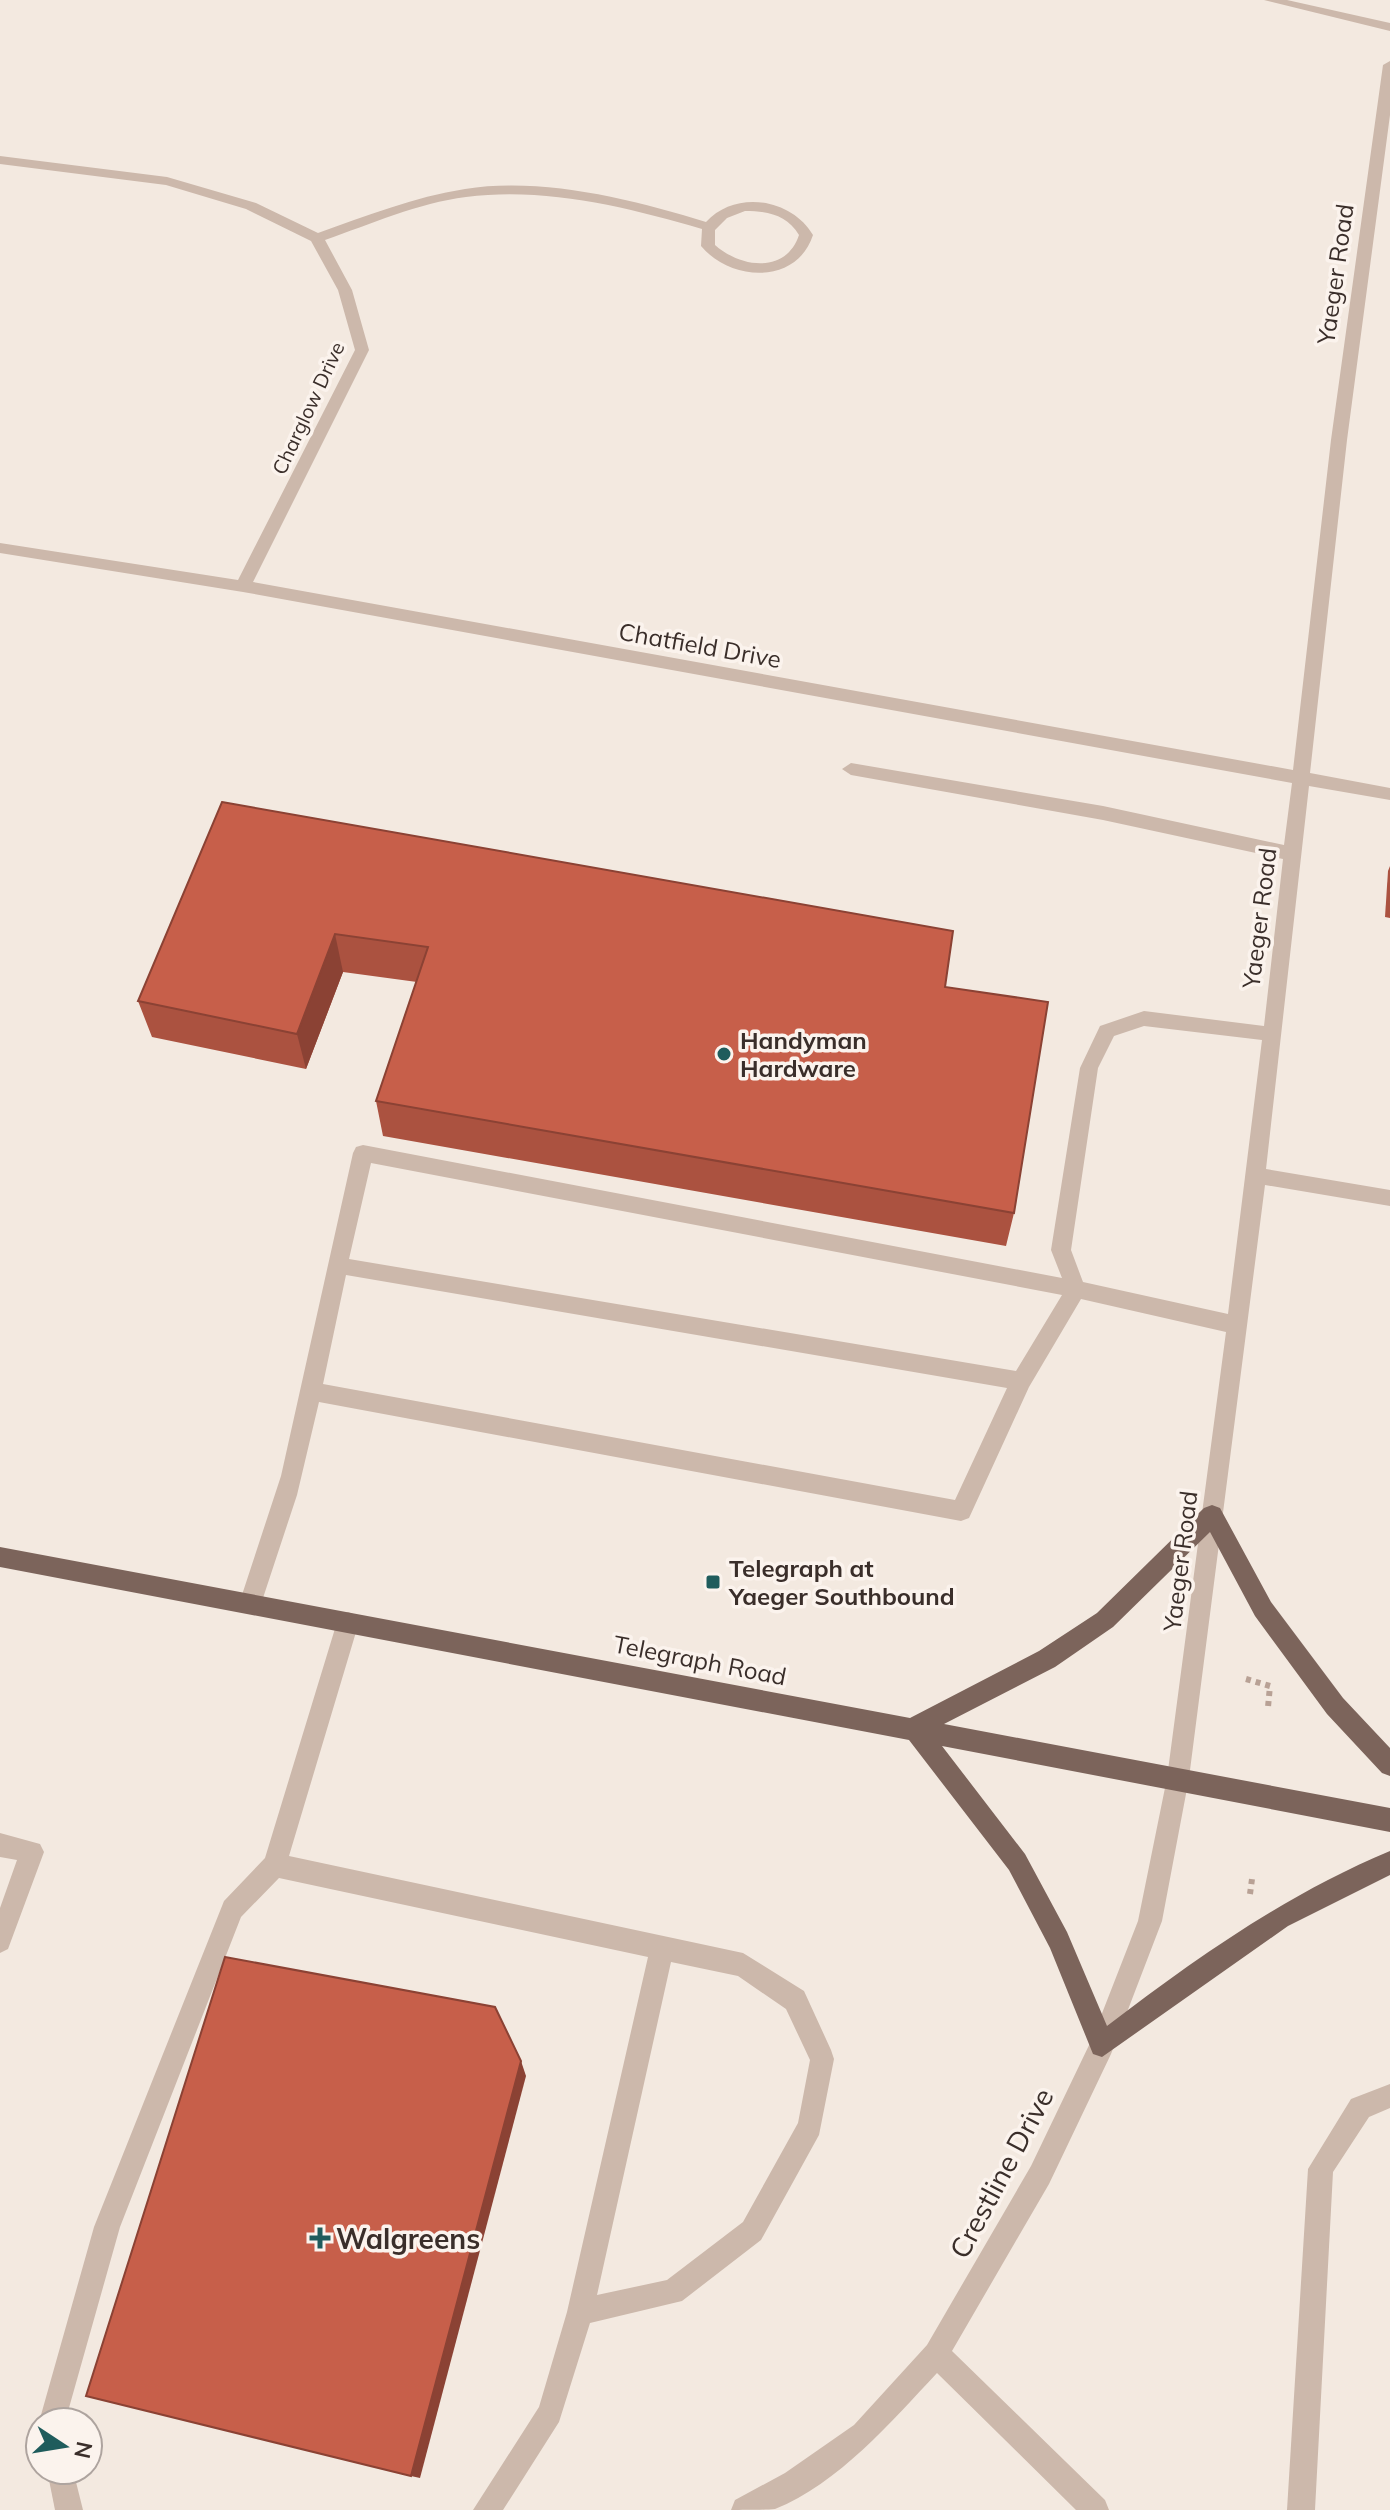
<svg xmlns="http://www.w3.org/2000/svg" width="1390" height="2510" viewBox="0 0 1390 2510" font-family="Mulish,sans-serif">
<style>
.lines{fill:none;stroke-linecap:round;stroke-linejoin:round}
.path{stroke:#b8a195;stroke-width:6;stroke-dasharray:5 5;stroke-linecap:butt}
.minor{fill:#ccb8ab;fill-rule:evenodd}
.major{fill:#7c645b;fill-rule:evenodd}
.wall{fill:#ab5240}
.shaded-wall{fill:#8b4234}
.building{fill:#c75f4a;stroke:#8b4234;stroke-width:2}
.poi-dot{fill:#1f5c5c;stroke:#fbf3ed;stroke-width:3}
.labels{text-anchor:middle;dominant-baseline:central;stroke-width:7;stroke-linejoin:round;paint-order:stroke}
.far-street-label{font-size:20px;fill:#3a2e2a;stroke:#fbf3ed}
.street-label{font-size:24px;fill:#3a2e2a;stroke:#fbf3ed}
.poi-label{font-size:24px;font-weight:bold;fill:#3a2e2a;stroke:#fbf3ed;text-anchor:start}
.near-street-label{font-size:28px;fill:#3a2e2a;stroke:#fbf3ed}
.near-poi-label{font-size:28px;font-weight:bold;fill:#3a2e2a;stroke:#fbf3ed;text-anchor:start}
</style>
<rect width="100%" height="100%" fill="#f3e9e0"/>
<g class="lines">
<g class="path">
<path d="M1246,1679L1270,1686L1268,1707"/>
<path d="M1250,1894L1252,1879"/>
</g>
<g class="minor">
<path d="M1264,0H1287L1390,23V31Z"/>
<path d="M1390,61V115L1347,440L1310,773L1390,788V800L1309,786L1266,1169L1390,1190V1206L1265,1185L1189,1778L1162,1921L1111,2054L1049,2184L952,2351L1105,2500L1109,2510H1076L937,2373C892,2421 838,2484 775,2509C763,2510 744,2510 731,2510L735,2500L785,2473L854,2425L927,2345L1031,2166L1092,2039L1138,1921L1167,1778L1226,1332L1081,1299L1029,1387L969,1518L961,1521L319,1402L297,1495L261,1604L258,1611L250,1614L242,1611L239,1604L281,1476L353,1153L356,1147L363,1145L1062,1278L1051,1250L1080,1068L1100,1026L1144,1011L1264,1026L1283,859L1103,820L851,775L842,769L851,763L1103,806L1284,845L1292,783L243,592L0,553V543L238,580L355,350L338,290L311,241L246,209L166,185L0,164V156L167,177L256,203L318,233C366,216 414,197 465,189C543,177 631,199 706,222C736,189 792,199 813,235C797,285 731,282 701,246L702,229C626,207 546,187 466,197C418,203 371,224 325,240L352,290L369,350L253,582L1293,770L1331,440L1383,65ZM745,211C768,211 787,215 799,235C786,274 741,268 715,245V230L727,218ZM1144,1026L1262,1040L1228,1314L1083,1282L1071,1250L1098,1068L1114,1036ZM371,1163L1062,1295L1016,1371L349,1259ZM346,1275L1007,1388L955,1500L323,1384Z"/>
<path d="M348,1612L356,1615L359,1622L289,1856L743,1953L804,1991L831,2050L834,2059L819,2135L761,2240L682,2301L590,2323L559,2422L503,2510H473L539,2407L567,2312L648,1957L279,1878L241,1917L120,2227L65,2422H40V2425L39,2422L94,2227L224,1901L265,1858L337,1622L340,1615ZM671,1962L738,1976L786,2009L810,2060L798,2123L743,2222L667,2280L597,2295Z"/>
<path d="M0,1833L40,1844L44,1852L8,1949L0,1953V1908L17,1860L0,1857Z"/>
<path d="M1390,2084V2108L1369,2117L1333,2172L1315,2510H1287L1308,2169L1351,2099Z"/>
<path d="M47,2470H73L83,2510H55Z"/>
</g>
<path class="major" d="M1212,1505L1220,1508L1271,1602L1343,1698L1390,1748V1776L1382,1773L1327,1714L1255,1616L1210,1532L1113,1627L1055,1667L944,1724L1390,1808V1832L942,1746L1025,1854L1067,1932L1107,2026C1196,1958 1285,1895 1390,1851V1875L1288,1926L1102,2057L1093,2054L1050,1948L1009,1870L909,1740L0,1567V1547L910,1718L1039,1651L1097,1613L1204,1508Z"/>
</g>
<g class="wall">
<path d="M222,802L945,987L1014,1213L1006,1246L383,1136L376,1101L417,982L343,972L306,1069L152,1037L138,1001Z"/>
<path d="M1390,866V918L1385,917L1388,871Z"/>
</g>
<g class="shaded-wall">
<path d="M335,934L343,972L306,1069L297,1034Z"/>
<path d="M521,2061L526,2076L420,2478L411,2476Z"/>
</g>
<g class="building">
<path d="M222,802L953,931L945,987L1048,1002L1014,1213L376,1101L428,947L335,934L297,1034L138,1001Z"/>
<path d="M225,1957L495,2007L521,2061L411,2476L86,2396Z"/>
</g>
<g class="poi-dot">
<circle cx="724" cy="1054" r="8"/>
<rect x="705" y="1574" width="16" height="16" rx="4"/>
<path d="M316 2226h8v8h8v8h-8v8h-8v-8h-8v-8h8z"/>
</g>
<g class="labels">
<g class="far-street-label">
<text transform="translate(308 408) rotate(-65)">Charglow Drive</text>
</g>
<g class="street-label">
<text transform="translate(1335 274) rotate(-82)">Yaeger Road</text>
<text transform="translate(700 645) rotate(10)">Chatfield Drive</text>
<text transform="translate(1259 918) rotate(-83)">Yaeger Road</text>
<text transform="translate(1180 1561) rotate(-83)">Yaeger Road</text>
<text transform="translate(700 1660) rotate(11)">Telegraph Road</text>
</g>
<g class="poi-label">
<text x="740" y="1040">Handyman<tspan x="740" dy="28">Hardware</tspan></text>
<text x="729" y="1568">Telegraph at<tspan x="729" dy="28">Yaeger Southbound</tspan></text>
</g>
<g class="near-street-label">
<text transform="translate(1001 2173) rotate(-62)">Crestline Drive</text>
</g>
<g class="near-poi-label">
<text x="336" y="2238">Walgreens</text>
</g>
</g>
<g transform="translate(64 2446) rotate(102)"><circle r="38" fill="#fbf3ed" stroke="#aea49f" stroke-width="2"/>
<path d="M0-6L14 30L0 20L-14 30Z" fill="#1f5c5c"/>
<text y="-12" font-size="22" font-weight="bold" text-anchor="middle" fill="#3a2e2a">N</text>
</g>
</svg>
